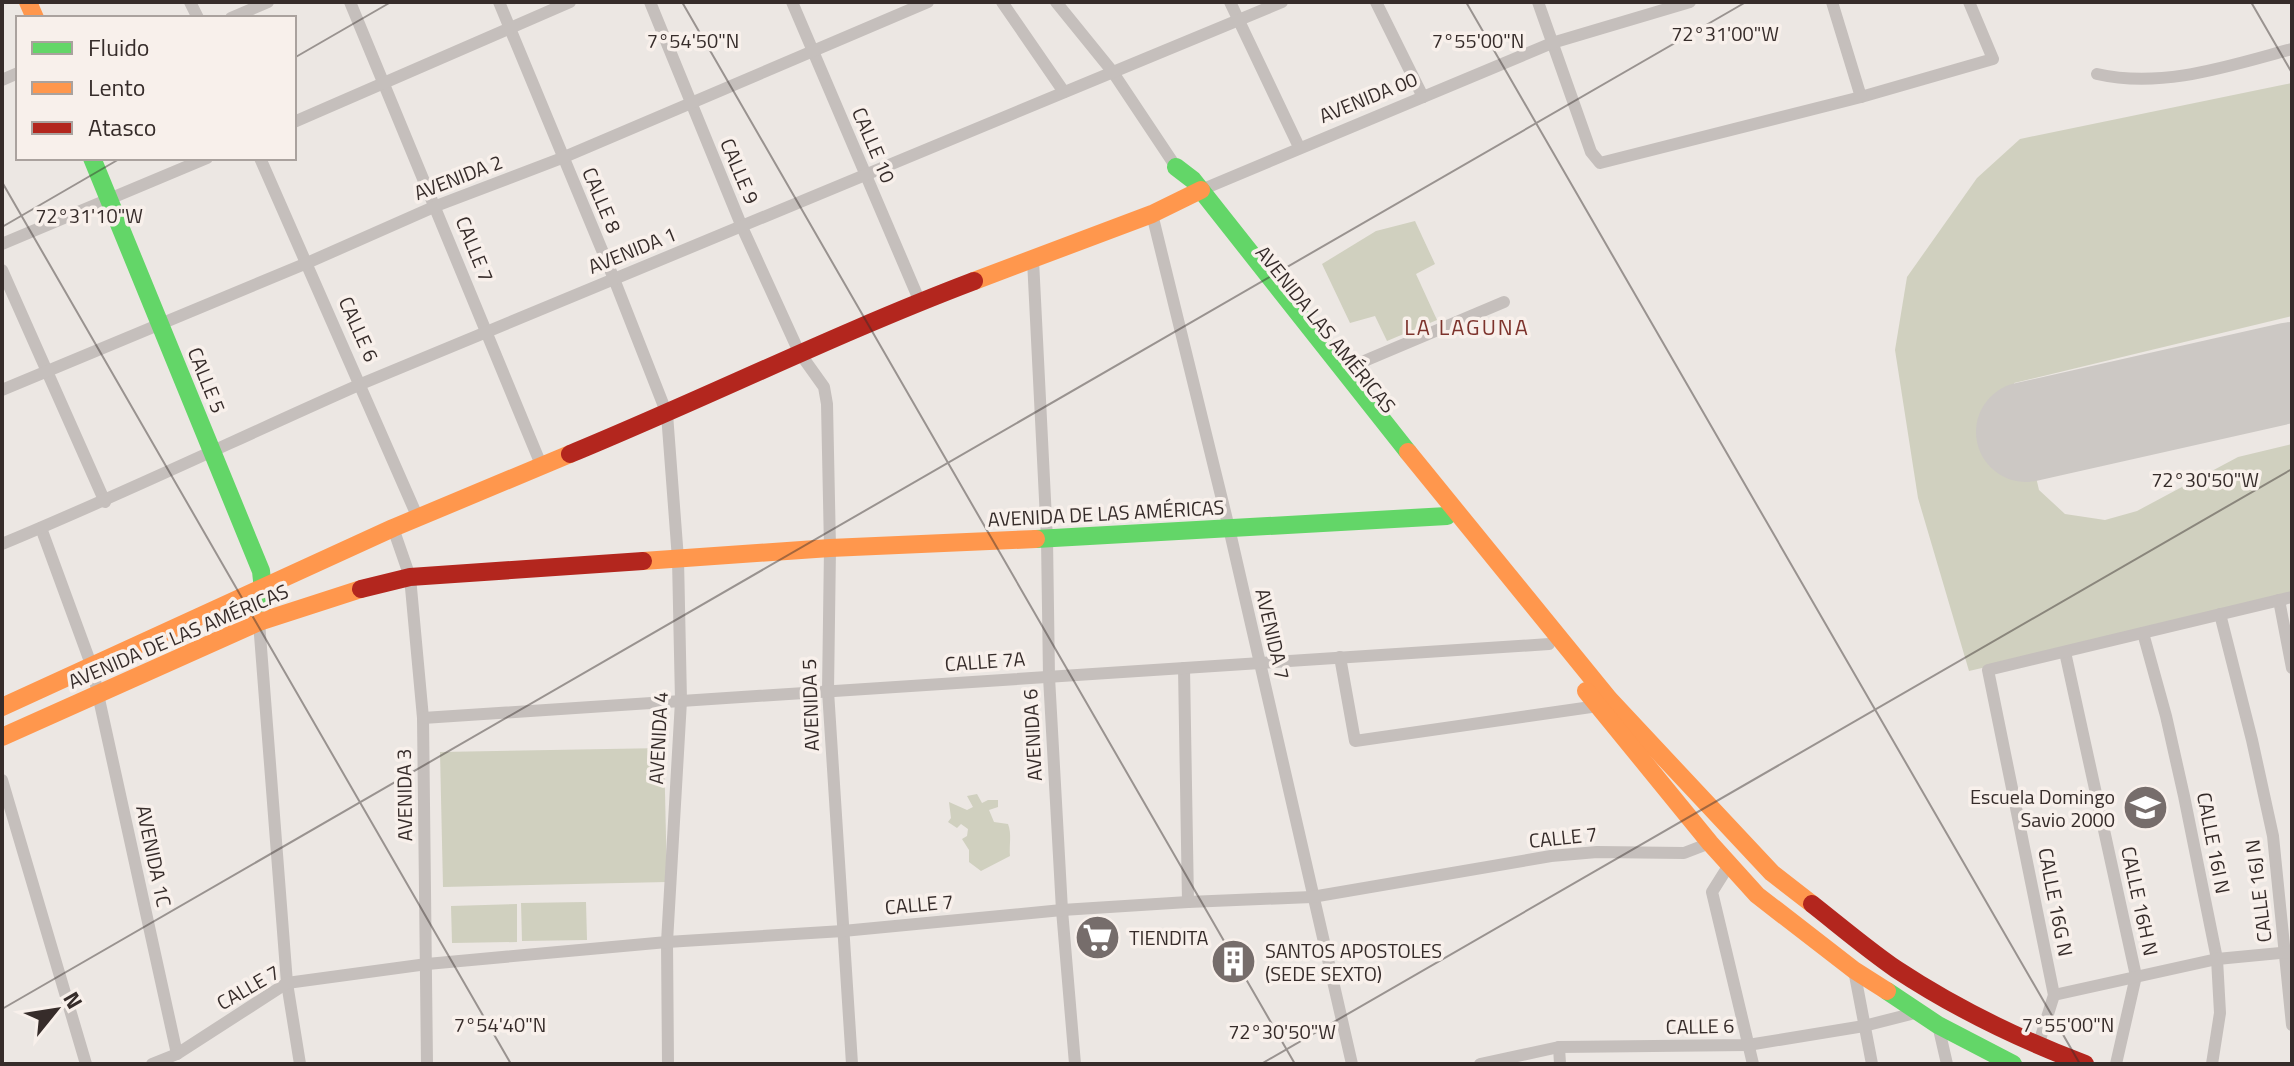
<svg xmlns="http://www.w3.org/2000/svg" width="2294" height="1066" viewBox="0 0 2294 1066" font-family="'Titillium Web',sans-serif">
<style>
.green{fill:#d0d0bf}
.lines{fill:none;stroke-linecap:round;stroke-linejoin:round}
.runway{stroke:#ccc8c4;stroke-width:100}
.street{stroke:#c5bfbc;stroke-width:12}
.fast{stroke:#63d668;stroke-width:18}
.slow{stroke:#ff974d;stroke-width:18}
.jam{stroke:#b3261e;stroke-width:18}
.ticks{fill:none;stroke:#362c2a;stroke-width:2;stroke-opacity:0.45}
.labels{text-anchor:middle;dominant-baseline:central;stroke-width:7;stroke-linejoin:round;paint-order:stroke}
.street-label{font-size:20px;fill:#362c2a;stroke:#f8f0eb}
.poi-label{font-size:20px;fill:#362c2a;stroke:#f8f0eb;text-anchor:start}
.neighbourhood-label{font-size:22px;letter-spacing:2px;fill:#7d332c;stroke:#f8f0eb}
.ticks-label{font-size:20px;text-anchor:middle;fill:#362c2a;stroke:#f8f0eb;stroke-width:7;stroke-linejoin:round;paint-order:stroke}
</style>
<rect width="100%" height="100%" fill="#ece7e3"/>
<g class="green">
<path d="M2292,83V316L2014,383L2039,490L2065,514L2105,520L2137,511L2238,457L2292,444V596L1969,671L1918,498L1895,350L1907,277L1977,178L2020,139Z"/>
<path d="M1415,221L1435,264L1416,274L1437,320L1387,341L1375,316L1350,323L1322,264L1376,231Z"/>
<path d="M664,748L667,882L443,887L440,752Z"/>
<path d="M977,794L982,803L988,800H998V807L989,810L994,822L1008,824C1012,834 1009,845 1010,856L981,871L969,862V850L962,839L967,836L968,829L961,824L957,828L948,822L951,818L949,802L967,810L973,807L967,796Z"/>
<path d="M586,902L587,940L522,941L521,903Z"/>
<path d="M517,904V942L452,943L451,906Z"/>
</g>
<g class="lines">
<path class="runway" d="M2026,432L2292,372"/>
<g class="street">
<path d="M190,2L198,18"/>
<path d="M350,2L542,467"/>
<path d="M499,2L614,279L667,414L678,559L681,701L667,942L668,1064"/>
<path d="M650,2L742,227L799,352L824,387L827,404L830,548L828,691L852,1064"/>
<path d="M792,2L920,302"/>
<path d="M1002,2L1064,92"/>
<path d="M1056,2L1112,71L1176,167"/>
<path d="M1230,2L1299,147"/>
<path d="M1376,2L1423,97"/>
<path d="M1538,2L1591,152L1600,163L1861,97L1993,59L1969,2"/>
<path d="M1832,2L1861,97"/>
<path d="M231,18L268,2"/>
<path d="M2097,74C2162,89 2229,66 2292,49"/>
<path d="M2,80L18,73"/>
<path d="M294,122L570,2"/>
<path d="M260,158L418,518"/>
<path d="M1201,190L1552,43L1690,2"/>
<path d="M1152,214L1229,528L1352,1064"/>
<path d="M2,244L207,158"/>
<path d="M1033,260L1047,539L1049,677L1062,910L1075,1064"/>
<path d="M2,270L105,502"/>
<path d="M1343,370L1504,302"/>
<path d="M2,390L307,263L436,206L562,158L928,2"/>
<path d="M41,528L92,667L177,1054"/>
<path d="M393,528L410,577L423,718L427,1064"/>
<path d="M2,544C123,494 241,437 361,384L1282,2"/>
<path d="M2279,600L2292,668"/>
<path d="M2220,614L2252,740L2273,836L2292,1025"/>
<path d="M259,622L287,983L300,1064"/>
<path d="M2143,633L2166,716L2184,796L2217,959L2220,1013L2212,1064"/>
<path d="M2065,652L2136,976L2116,1064"/>
<path d="M1340,657L1355,741L1598,706"/>
<path d="M1184,668L1188,902"/>
<path d="M423,718L1549,644"/>
<path d="M2,780L86,1064"/>
<path d="M1729,865L1712,892L1753,1064"/>
<path d="M1854,970L1872,1064"/>
<path d="M2054,995L2217,959L2291,952"/>
<path d="M1938,1025L1947,1064"/>
<path d="M2038,1046L2054,995L1988,670L2292,597"/>
<path d="M1559,1047L1560,1064"/>
<path d="M152,1064L177,1054L287,983L427,964L667,942L843,931L1062,910L1188,902L1312,897L1551,856L1597,852L1684,853L1710,843"/>
<path d="M1480,1064L1559,1047L1748,1045L1864,1026L1919,1012"/>
</g>
<g class="fast">
<path d="M92,158L261,571L263,590L259,622"/>
<path d="M1176,167L1193,180L1408,452"/>
<path d="M1036,539L1447,516"/>
<path d="M1887,991L1938,1025L2013,1064"/>
</g>
<g class="slow">
<path d="M28,2L35,18"/>
<path d="M974,281L1152,214L1201,190"/>
<path d="M1408,452L1609,699L1772,873L1812,904"/>
<path d="M643,561L830,548L1036,539"/>
<path d="M1586,691L1710,843L1757,895L1854,970L1887,991"/>
<path d="M2,707L393,528L570,454"/>
<path d="M2,737L259,622L361,589"/>
</g>
<g class="jam">
<path d="M570,454C706,398 837,333 974,281"/>
<path d="M361,589L410,577L643,561"/>
<path d="M1812,904C1840,926 1867,949 1896,969C1955,1008 2019,1039 2085,1064"/>
</g>
</g>
<path class="ticks" d="M682,2L1295,1064M1466,2L2080,1064M2251,2L2292,73M294,58L391,2M2,182L511,1064M2,227L121,158M2,1009L1746,2M1261,1064L2292,469"/>
<defs>
<symbol id="school-disc" viewBox="-11 -11 22 22"><circle r="9.5" fill="#766d6b" stroke="#f8f0eb"/><path d="M0-5L7-2L0 1L-7-2ZM-4 1L0 2.5L4 1V4Q0 6-4 4Z" fill="#fff"/></symbol>
<symbol id="supermarket-disc" viewBox="-11 -11 22 22"><circle r="9.5" fill="#766d6b" stroke="#f8f0eb"/><path d="M-6-5.5h2.5l.6 2H6L4.5 2H-2.5L-4.4-4H-6ZM-1.5 3.2a1.3 1.3 0 1 0 .1 0ZM3 3.2a1.3 1.3 0 1 0 .1 0Z" fill="#fff"/></symbol>
<symbol id="building-disc" viewBox="-11 -11 22 22"><circle r="9.5" fill="#766d6b" stroke="#f8f0eb"/><path d="M-4-6H4V6H1V3H-1V6H-4ZM-2.5-4.3h1.7v1.8h-1.7ZM.8-4.3h1.7v1.8H.8ZM-2.5-1h1.7V.8h-1.7ZM.8-1h1.7V.8H.8Z" fill="#fff"/></symbol>
</defs>
<g fill-rule="evenodd">
<use href="#school-disc" x="2120" y="782" width="51" height="51"/>
<use href="#supermarket-disc" x="1072" y="912" width="51" height="51"/>
<use href="#building-disc" x="1208" y="936" width="51" height="51"/>
</g>
<g class="labels">
<g class="street-label">
<text transform="translate(1368 97) rotate(-22)">AVENIDA 00</text>
<text transform="translate(874 145) rotate(67)">CALLE 10</text>
<text transform="translate(740 171) rotate(67)">CALLE 9</text>
<text transform="translate(458 177) rotate(-21)">AVENIDA 2</text>
<text transform="translate(602 200) rotate(67)">CALLE 8</text>
<text transform="translate(475 249) rotate(68)">CALLE 7</text>
<text transform="translate(632 250) rotate(-22)">AVENIDA 1</text>
<text transform="translate(359 329) rotate(66)">CALLE 6</text>
<text transform="translate(1326 329) rotate(51)">AVENIDA LAS AMÉRICAS</text>
<text transform="translate(207 380) rotate(68)">CALLE 5</text>
<text transform="translate(1106 513) rotate(-3)">AVENIDA DE LAS AMÉRICAS</text>
<text transform="translate(1273 634) rotate(77)">AVENIDA 7</text>
<text transform="translate(178 636) rotate(-23)">AVENIDA DE LAS AMÉRICAS</text>
<text transform="translate(985 661) rotate(-4)">CALLE 7A</text>
<text transform="translate(810 705) rotate(-92)">AVENIDA 5</text>
<text transform="translate(1032 735) rotate(-93)">AVENIDA 6</text>
<text transform="translate(658 738) rotate(-87)">AVENIDA 4</text>
<text transform="translate(404 795) rotate(-91)">AVENIDA 3</text>
<text transform="translate(1563 837) rotate(-6)">CALLE 7</text>
<text transform="translate(2214 843) rotate(79)">CALLE 16I N</text>
<text transform="translate(154 856) rotate(78)">AVENIDA 1C</text>
<text transform="translate(2258 891) rotate(-97)">CALLE 16J N</text>
<text transform="translate(2140 901) rotate(78)">CALLE 16H N</text>
<text transform="translate(2056 902) rotate(79)">CALLE 16G N</text>
<text transform="translate(919 904) rotate(-5)">CALLE 7</text>
<text transform="translate(248 987) rotate(-30)">CALLE 7</text>
<text transform="translate(1700 1026) rotate(-1)">CALLE 6</text>
</g>
<g class="poi-label">
<text x="2115" y="796" text-anchor="end">Escuela Domingo<tspan x="2115" dy="23">Savio 2000</tspan></text>
<text x="1129" y="937">TIENDITA</text>
<text x="1265" y="950">SANTOS APOSTOLES<tspan x="1265" dy="23">(SEDE SEXTO)</tspan></text>
</g>
<g class="neighbourhood-label">
<text x="1467" y="327">LA LAGUNA</text>
</g>
</g>
<g class="ticks-label">
<text x="1725" y="41">72°31'00"W</text>
<text x="693" y="48">7°54'50"N</text>
<text x="1478" y="48">7°55'00"N</text>
<text x="89" y="223">72°31'10"W</text>
<text x="2205" y="487">72°30'50"W</text>
<text x="500" y="1032">7°54'40"N</text>
<text x="2068" y="1032">7°55'00"N</text>
<text x="1282" y="1039">72°30'50"W</text>
</g>
<rect width="2294" height="1066" fill="none" stroke="#362c2a" stroke-width="8"/>
<rect x="16" y="16" width="280" height="144" fill="#f8f0eb" stroke="#aaa29e" stroke-width="2"/>
<rect x="32" y="42" width="40" height="12" fill="#63d668" stroke="#aaa29e" stroke-width="2"/>
<text x="88" y="56" font-size="24" fill="#362c2a">Fluido</text>
<rect x="32" y="82" width="40" height="12" fill="#ff974d" stroke="#aaa29e" stroke-width="2"/>
<text x="88" y="96" font-size="24" fill="#362c2a">Lento</text>
<rect x="32" y="122" width="40" height="12" fill="#b3261e" stroke="#aaa29e" stroke-width="2"/>
<text x="88" y="136" font-size="24" fill="#362c2a">Atasco</text>
<g transform="translate(56 1010) rotate(60)" stroke="#f8f0eb" stroke-width="6" paint-order="stroke">
<path d="M0-6L14 30L0 20L-14 30Z" fill="#362c2a"/>
<text y="-12" font-size="22" font-weight="bold" text-anchor="middle" fill="#362c2a">N</text>
</g>
</svg>
